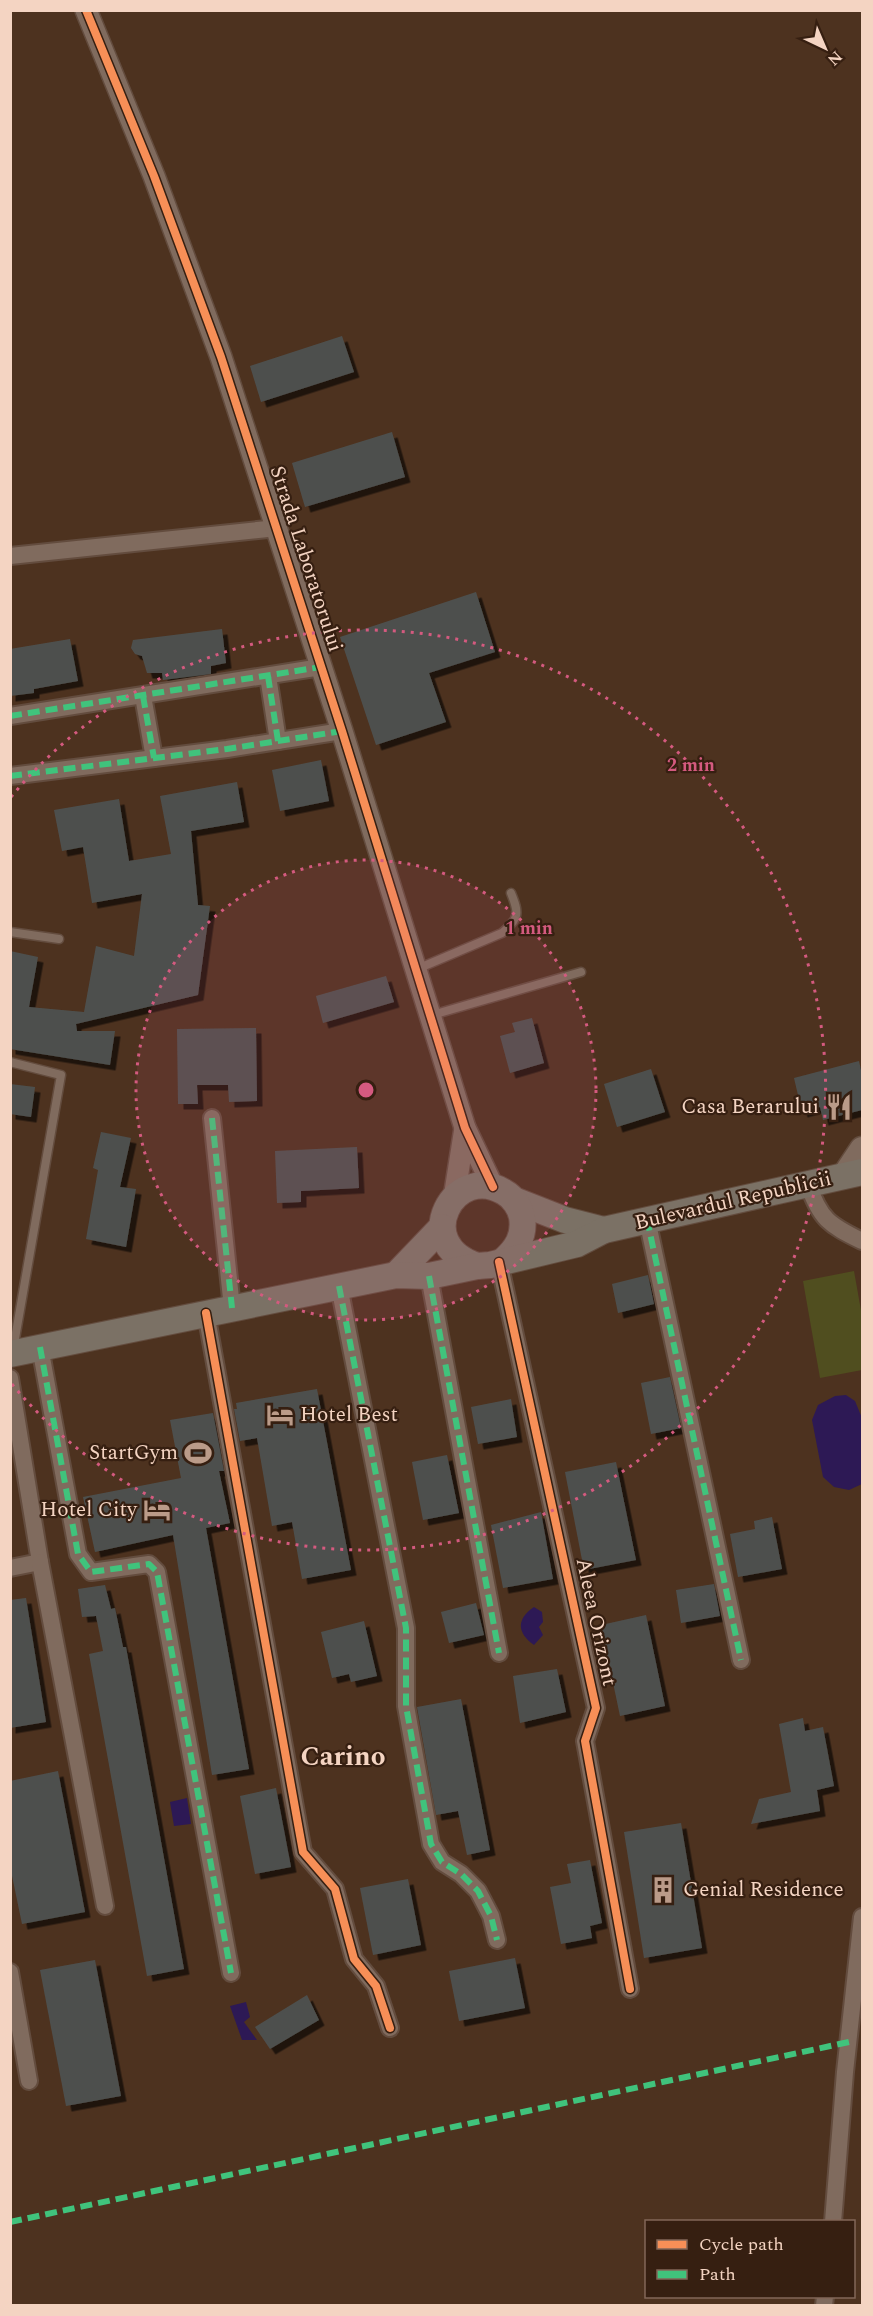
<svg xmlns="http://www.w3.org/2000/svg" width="873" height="2316" viewBox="0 0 873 2316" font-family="Spectral,serif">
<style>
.green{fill:#504e1f}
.water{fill:#2d1955}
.building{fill:#4d504e;filter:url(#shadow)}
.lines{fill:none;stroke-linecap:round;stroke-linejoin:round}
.service-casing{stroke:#634c3e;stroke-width:11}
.minor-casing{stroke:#634c3e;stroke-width:20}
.tertiary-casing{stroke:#634c3e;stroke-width:24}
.secondary-casing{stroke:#634c3e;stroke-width:27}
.primary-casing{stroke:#634c3e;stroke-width:28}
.service{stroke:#806b5e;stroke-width:8}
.minor{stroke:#806b5e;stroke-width:16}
.tertiary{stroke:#806b5e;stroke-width:21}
.secondary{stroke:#806b5e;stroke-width:24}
.primary{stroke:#7b7165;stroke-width:26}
.quiet{stroke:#40c37c;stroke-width:6;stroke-dasharray:12 6;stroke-linecap:butt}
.cycleway-casing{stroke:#361f11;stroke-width:11}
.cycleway{stroke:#f78f57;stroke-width:8}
.ring{fill:none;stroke:#d45a7f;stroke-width:3;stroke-dasharray:3 6}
.labels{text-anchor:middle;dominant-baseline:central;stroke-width:4.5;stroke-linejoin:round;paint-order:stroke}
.street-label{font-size:21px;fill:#f4d4c2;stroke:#361f11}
.poi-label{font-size:21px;fill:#f4d4c2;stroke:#361f11;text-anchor:end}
.district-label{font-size:27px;font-weight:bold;fill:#f4d4c2;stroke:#361f11}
.centre{fill:#d45a7f;stroke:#361f11;stroke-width:3}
.ring-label{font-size:18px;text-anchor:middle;font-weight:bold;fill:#d45a7f;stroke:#361f11;stroke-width:4.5;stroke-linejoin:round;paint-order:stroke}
</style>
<defs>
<filter id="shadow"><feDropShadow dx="5.5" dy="5.5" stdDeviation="0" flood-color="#0009"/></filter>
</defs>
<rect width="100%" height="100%" fill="#4d321f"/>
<path class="green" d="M854,1271L862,1316V1370L820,1378L803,1281Z"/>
<g class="water">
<path d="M846,1395L855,1401L862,1418V1484L849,1490L834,1487L823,1477L812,1420L818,1405L835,1396Z"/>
<path d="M534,1607L542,1612L543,1622L539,1627L543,1635L534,1645C517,1633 516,1619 534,1607Z"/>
<path d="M187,1798L191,1824L174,1826L170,1802Z"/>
<path d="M246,2002L250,2017L244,2022L257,2040H242L230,2006Z"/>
</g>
<g class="building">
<path d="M342,336L354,372L261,402L250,366Z"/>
<path d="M392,432L405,477L305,507L292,463Z"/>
<path d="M476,592L495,652L429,673L446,722L376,745L340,637Z"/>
<path d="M222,629L226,663L211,666V674L163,680L162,673H147L142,656L135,654L131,648L133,640Z"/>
<path d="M70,639L78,681L34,689V693L10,696V649Z"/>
<path d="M321,760L329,801L280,811L272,770Z"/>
<path d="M237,782L244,822L191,831L198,905L210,906L198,995L76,1024L77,1031H115L110,1065L10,1049V951L38,957L29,1007L84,1012L96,946L134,956L142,894L92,903L83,847L62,851L54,810L119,799L129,861L171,854L160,796Z"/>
<path d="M386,976L394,1002L323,1023L316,996Z"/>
<path d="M532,1018L544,1063L510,1073L500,1036L515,1032L512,1023Z"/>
<path d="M256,1028L257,1101L229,1102L228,1085H197L198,1104H178L177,1029Z"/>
<path d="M859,1061L862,1075V1110L823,1120L820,1107L802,1112L794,1078Z"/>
<path d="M651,1069L665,1112L617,1127L604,1084Z"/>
<path d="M10,1084L35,1087L31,1117L10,1114Z"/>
<path d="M101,1132L131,1138L120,1187L136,1189L126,1247L86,1239L98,1170L93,1168Z"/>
<path d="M357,1147L359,1188L301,1191V1202L277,1203L275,1151Z"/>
<path d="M648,1275L654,1304L618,1313L612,1284Z"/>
<path d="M670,1377L681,1428L651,1434L641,1383Z"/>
<path d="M317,1389L351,1570L302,1579L292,1522L272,1526L257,1438L240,1441L234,1409H237L236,1403Z"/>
<path d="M511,1399L517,1437L478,1444L471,1407Z"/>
<path d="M213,1413L224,1471H219L230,1523L206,1528L249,1769L212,1775L173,1535L95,1552L83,1497L181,1478L170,1420Z"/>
<path d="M447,1455L459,1513L423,1520L412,1462Z"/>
<path d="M616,1462L636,1560L584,1570L565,1472Z"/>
<path d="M541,1512L553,1579L503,1588L491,1525Z"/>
<path d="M772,1517L782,1569L738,1577L730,1534L755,1529L754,1521Z"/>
<path d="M714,1584L720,1616L681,1623L676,1590Z"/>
<path d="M105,1585L111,1609L115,1608L123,1647H126L184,1969L147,1976L89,1654L103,1651L96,1616L82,1617L78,1589Z"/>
<path d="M26,1598L46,1722L10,1728V1600Z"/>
<path d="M476,1603L484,1635L449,1643L441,1612Z"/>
<path d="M646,1615L665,1706L620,1716L601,1625Z"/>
<path d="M364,1621L377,1676L351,1682L349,1674L332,1678L321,1632Z"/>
<path d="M557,1669L566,1712L520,1723L513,1676Z"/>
<path d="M461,1699L490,1850L467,1855L458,1811L436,1815L417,1707Z"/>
<path d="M803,1718L805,1731L823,1727L834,1786L817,1790L820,1811L751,1824L759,1799L791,1792L779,1724Z"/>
<path d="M58,1771L85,1912L22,1924L10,1866V1781Z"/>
<path d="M276,1788L291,1867L255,1874L240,1796Z"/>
<path d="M681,1823L702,1948L644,1958L624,1832Z"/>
<path d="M590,1860L602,1923L590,1926L592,1938L561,1944L550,1887L571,1883L567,1864Z"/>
<path d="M408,1879L421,1945L373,1955L360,1888Z"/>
<path d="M515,1958L525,2008L459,2021L449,1971Z"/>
<path d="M95,1960L121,2096L66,2106L40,1970Z"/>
<path d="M307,1995L319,2020L270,2049L255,2027Z"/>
</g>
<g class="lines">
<defs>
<g id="service">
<path d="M10,932L59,939"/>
<path d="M417,969L502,933C520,918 519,913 511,893"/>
<path d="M432,1015L581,972"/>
<path d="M10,1062L61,1075L13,1350"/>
</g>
<g id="minor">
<path d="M10,556L277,528"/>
<path d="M268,676L278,741"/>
<path d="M143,696L154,758"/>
<path d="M10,716L321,667"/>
<path d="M10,776L227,749L342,731"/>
<path d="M212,1118L232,1308"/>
<path d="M808,1184C820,1219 829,1225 862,1241"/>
<path d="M647,1219L741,1660"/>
<path d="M499,1262L596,1708L585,1741L630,1989"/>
<path d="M429,1276L499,1653"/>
<path d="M339,1286L406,1628V1706L431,1844L442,1862L461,1874L478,1891L491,1916L497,1940"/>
<path d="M206,1313L303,1852L335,1889L354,1959L376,1986L390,2028"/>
<path d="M40,1347L78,1554L91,1572L149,1564L157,1572L231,1973"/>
<path d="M10,1378L40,1562L10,1568"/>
<path d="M40,1562L105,1906"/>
<path d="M10,1972L29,2081"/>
<path d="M833,2222L845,2072L862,1917"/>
<path d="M824,2306L825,2296"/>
</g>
<g id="tertiary">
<path d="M86,10L154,176L221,357L342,731L465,1128L493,1187"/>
<path d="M454,1198L465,1128"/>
</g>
<path id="secondary" d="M844,1176L862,1149"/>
<g id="primary">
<path d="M514,1200L565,1220L604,1230"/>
<path d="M477,1266C409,1243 455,1162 504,1192C513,1197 520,1207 522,1217C525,1236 517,1249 503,1261"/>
<path d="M396,1275L442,1227"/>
<path d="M10,1354L396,1275L429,1276L477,1266L490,1265L577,1244L604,1230L862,1172"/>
</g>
</defs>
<use href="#service" class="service-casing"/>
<use href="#minor" class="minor-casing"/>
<use href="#tertiary" class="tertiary-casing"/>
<use href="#secondary" class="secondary-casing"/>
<use href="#primary" class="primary-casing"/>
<use href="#service" class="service"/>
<use href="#minor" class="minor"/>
<use href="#tertiary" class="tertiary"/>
<use href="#secondary" class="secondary"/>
<use href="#primary" class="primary"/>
<g class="quiet">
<path d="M268,676L278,741"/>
<path d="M143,696L154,758"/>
<path d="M10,716L321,667"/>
<path d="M10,776L227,749L342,731"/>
<path d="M212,1118L232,1308"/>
<path d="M647,1219L741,1660"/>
<path d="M429,1276L499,1653"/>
<path d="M339,1286L406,1628V1706L431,1844L442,1862L461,1874L478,1891L491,1916L497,1940"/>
<path d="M40,1347L78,1554L91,1572L149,1564L157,1572L231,1973"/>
<path d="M10,2222L849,2042"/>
</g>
<defs>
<g id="cycleway">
<path d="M86,10L154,176L221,357L342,731L465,1128L493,1187"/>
<path d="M499,1262L596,1708L585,1741L630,1989"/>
<path d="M206,1313L303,1852L335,1889L354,1959L376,1986L390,2028"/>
</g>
</defs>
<use href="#cycleway" class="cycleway-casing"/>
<use href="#cycleway" class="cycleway"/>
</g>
<circle cx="366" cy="1090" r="230" fill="#d45a7f" fill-opacity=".12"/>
<g class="ring">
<circle cx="366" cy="1090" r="230"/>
<path d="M11 797A460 460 0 1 1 11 1383"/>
</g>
<defs>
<symbol id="restaurant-bare" viewBox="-9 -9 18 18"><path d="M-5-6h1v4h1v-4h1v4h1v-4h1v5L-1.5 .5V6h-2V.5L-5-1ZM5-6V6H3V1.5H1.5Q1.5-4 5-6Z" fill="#ba9b89" stroke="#361f11" stroke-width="2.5" paint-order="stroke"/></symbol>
<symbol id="hotel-bare" viewBox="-9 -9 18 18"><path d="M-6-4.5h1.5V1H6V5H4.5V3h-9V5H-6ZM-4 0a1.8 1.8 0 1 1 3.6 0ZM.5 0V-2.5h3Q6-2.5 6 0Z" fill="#ba9b89" stroke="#361f11" stroke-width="2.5" paint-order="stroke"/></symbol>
<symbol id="stadium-bare" viewBox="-9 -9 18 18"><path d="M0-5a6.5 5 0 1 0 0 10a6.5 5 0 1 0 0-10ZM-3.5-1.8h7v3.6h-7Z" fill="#ba9b89" stroke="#361f11" stroke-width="2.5" paint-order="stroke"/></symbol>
<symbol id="building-bare" viewBox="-9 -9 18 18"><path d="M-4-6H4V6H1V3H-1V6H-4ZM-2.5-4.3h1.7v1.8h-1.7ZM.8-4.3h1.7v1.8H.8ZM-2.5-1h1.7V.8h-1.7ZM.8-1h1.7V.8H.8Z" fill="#ba9b89" stroke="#361f11" stroke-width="2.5" paint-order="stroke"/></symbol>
</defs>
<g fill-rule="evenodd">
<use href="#restaurant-bare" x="820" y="1088" width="38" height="38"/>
<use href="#hotel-bare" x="261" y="1396" width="38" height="38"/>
<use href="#stadium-bare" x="179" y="1434" width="38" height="38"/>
<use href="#hotel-bare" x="138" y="1491" width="38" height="38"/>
<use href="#building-bare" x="644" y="1871" width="38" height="38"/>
</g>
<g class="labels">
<g class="street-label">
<text transform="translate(306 559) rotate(72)">Strada Laboratorului</text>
<text transform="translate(733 1201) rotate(-13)">Bulevardul Republicii</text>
<text transform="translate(596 1622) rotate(78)">Aleea Orizont</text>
</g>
<g class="poi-label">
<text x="819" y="1107">Casa Berarului</text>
<text x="300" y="1415" text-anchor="start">Hotel Best</text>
<text x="178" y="1453">StartGym</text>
<text x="137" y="1510">Hotel City</text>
<text x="683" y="1890" text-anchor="start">Genial Residence</text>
</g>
<g class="district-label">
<text x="343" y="1757">Carino</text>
</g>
</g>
<circle cx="366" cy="1090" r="9" class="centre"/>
<g class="ring-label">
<text x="691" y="771">2 min</text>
<text x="529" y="934">1 min</text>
</g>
<rect width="873" height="2316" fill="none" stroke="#f4d4c2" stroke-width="24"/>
<rect x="645" y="2220" width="210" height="78" fill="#361f11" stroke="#826758" stroke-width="1.5"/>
<rect x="657" y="2240" width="30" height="9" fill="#f78f57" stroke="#826758" stroke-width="1.5"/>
<text x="699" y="2250" font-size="18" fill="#f4d4c2">Cycle path</text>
<rect x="657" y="2270" width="30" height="9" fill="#40c37c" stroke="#826758" stroke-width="1.5"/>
<text x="699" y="2280" font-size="18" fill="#f4d4c2">Path</text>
<g transform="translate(825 48) rotate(136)" stroke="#361f11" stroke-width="4.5" paint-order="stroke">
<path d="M0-4.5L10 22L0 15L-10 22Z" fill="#f4d4c2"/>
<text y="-9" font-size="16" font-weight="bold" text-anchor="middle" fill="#f4d4c2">N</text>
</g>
</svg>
